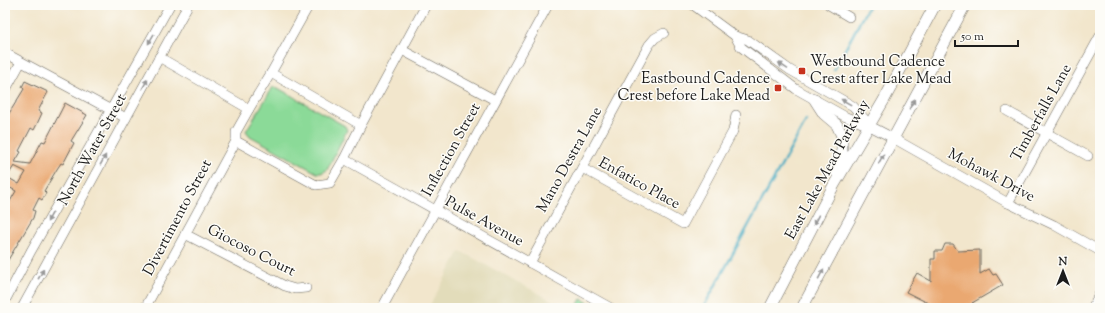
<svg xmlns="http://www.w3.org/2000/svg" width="1105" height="313" viewBox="0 0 1105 313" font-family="'Sorts Mill Goudy',serif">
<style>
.built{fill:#e2dcba}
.green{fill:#8bda98;stroke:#547b5a}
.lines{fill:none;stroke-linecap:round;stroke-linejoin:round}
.stream{stroke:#41aac1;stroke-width:2.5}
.building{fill:#eaa871;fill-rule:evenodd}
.minor-casing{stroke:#67635a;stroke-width:10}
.major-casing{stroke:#67635a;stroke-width:12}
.minor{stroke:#fff;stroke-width:9}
.major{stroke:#fff;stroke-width:11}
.oneway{fill:#999}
.poi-dot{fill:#c8321e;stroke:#fdfcf7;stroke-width:1.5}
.labels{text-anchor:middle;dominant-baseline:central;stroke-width:3;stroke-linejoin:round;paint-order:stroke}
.poi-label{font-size:15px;fill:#1c1c1c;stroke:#fdfcf7;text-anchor:start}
.street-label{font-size:15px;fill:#1c1c1c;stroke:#fdfcf7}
</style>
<rect width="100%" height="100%" fill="#fdfcf7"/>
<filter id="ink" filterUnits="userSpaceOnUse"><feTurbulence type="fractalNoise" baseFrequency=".025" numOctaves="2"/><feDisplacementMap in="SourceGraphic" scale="8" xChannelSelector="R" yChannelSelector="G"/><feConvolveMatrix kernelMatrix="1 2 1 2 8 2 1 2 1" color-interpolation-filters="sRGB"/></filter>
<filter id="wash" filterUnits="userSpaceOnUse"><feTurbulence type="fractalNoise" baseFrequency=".012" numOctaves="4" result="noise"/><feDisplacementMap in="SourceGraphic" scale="16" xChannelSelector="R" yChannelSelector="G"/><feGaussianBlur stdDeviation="0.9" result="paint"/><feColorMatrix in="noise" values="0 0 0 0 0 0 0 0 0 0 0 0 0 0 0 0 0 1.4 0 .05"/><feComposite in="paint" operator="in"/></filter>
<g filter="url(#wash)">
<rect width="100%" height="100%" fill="#f2e6cc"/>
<path class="built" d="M460,251L560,305L562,308H424L426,305H430Z"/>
<g class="green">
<path d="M273,87L278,88L345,126L347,130L327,170L321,173H317L250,136L246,131Z"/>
<path d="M581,299L599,308H576Z"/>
</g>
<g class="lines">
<g class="stream">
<path d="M834,70L869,5"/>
<path d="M703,308L806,121"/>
</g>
</g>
<g id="blocks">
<g class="building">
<path d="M25,81L48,92L38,111L42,113L37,124L34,130L31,128L19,151L21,152L15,162L30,164L42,141L45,142L65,103L87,115L71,141L74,143L63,164L61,163L57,169L44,191L46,193L42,200L39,198L33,210L35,211L33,218L5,265V210L16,191L5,185V120L24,89L22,87ZM14,166L26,172L19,184L7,177Z"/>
<path d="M945,244H953L958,251L980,250V274L989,269L993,275L996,274L1003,285L972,303L981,308H923L930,304L906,292L917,273L931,281V259H935V251H942Z"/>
</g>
</g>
</g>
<g filter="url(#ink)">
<use href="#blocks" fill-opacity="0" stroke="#67635a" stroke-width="1"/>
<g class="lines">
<defs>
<g id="minor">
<path d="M693,5L735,36L741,47L796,89L846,117L870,126L893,138L1008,203L1054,225L1100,251"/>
<path d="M829,5L849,17"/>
<path d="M735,36L748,40L790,70L853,106L869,124"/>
<path d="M402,50L495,100"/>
<path d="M5,53L126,118"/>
<path d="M159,57L249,109L236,132V141L316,185L330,183L344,159L611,308"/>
<path d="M271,73L309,5"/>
<path d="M5,91L21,62"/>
<path d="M249,109L271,73L361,125L344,159"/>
<path d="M1007,111L1088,156"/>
<path d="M361,125L426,5"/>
<path d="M582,168L683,224L733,131L736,115"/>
<path d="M1008,203L1100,36"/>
<path d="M185,234L285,286L295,289L306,288"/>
<path d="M530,263L649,45L655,38L664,33"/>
<path d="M5,301L31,251L170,5"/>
<path d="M22,308L188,5"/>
<path d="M145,308L236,141"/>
<path d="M382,308L548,5"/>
<path d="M1092,308L1100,293"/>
</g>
<g id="major">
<path d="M815,100L824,114L837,125L842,136V150L837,173"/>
<path d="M770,308L834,185L884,100L935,5"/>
<path d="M802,308L965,5"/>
</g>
</defs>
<use href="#minor" class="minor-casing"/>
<use href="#major" class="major-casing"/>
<use href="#minor" class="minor"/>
<use href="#major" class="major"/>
</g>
<defs><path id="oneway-solid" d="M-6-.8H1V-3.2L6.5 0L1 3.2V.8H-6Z"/></defs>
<g class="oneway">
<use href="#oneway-solid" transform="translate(151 39) rotate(120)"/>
<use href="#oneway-solid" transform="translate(783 66) rotate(-146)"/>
<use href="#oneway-solid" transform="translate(145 84) rotate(-61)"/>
<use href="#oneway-solid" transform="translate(846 102) rotate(-151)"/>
<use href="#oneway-solid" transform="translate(912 104) rotate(-62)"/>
<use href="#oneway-solid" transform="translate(881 159) rotate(-61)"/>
<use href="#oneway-solid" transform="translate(103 160) rotate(-61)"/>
<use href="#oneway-solid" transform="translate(50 217) rotate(119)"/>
<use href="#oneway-solid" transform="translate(816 220) rotate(117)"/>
<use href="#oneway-solid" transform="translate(41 274) rotate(-61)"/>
<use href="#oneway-solid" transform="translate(821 274) rotate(-62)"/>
</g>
</g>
<g class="poi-dot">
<rect x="798" y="67" width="8" height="8" rx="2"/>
<rect x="774" y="84" width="8" height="8" rx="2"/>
</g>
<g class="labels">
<g class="poi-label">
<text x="810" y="62">Westbound Cadence<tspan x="810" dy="17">Crest after Lake Mead</tspan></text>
<text x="770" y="79" text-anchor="end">Eastbound Cadence<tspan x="770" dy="17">Crest before Lake Mead</tspan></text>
</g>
<g class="street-label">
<text transform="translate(1042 113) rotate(-61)">Timberfalls Lane</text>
<text transform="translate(93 150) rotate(-61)">North Water Street</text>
<text transform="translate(452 150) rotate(-61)">Inflection Street</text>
<text transform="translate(570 160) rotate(-61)">Mano Destra Lane</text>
<text transform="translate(828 170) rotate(-61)">East Lake Mead Parkway</text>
<text transform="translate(991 176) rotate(28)">Mohawk Drive</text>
<text transform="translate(639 184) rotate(29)">Enfatico Place</text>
<text transform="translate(178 218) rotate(-62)">Divertimento Street</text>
<text transform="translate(484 222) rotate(29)">Pulse Avenue</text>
<text transform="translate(251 251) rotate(27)">Giocoso Court</text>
</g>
</g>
<rect width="1105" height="313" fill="none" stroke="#fdfcf7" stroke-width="20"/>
<g transform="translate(1063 271)" stroke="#fdfcf7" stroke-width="3" paint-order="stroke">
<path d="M0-3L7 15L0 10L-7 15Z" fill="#1c1c1c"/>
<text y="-6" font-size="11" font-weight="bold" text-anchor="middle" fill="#1c1c1c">N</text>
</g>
<path d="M955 40v6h63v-6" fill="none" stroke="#1c1c1c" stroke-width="2"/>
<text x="961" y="40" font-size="12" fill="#1c1c1c" stroke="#fdfcf7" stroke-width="3" paint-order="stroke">50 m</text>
</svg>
